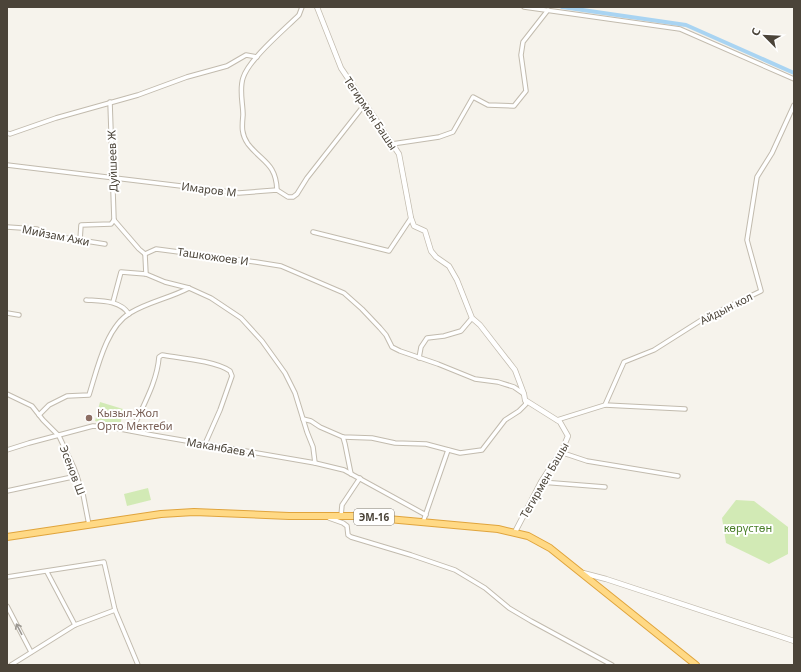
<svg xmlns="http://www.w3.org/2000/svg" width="801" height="672" viewBox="0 0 801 672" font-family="'Noto Sans',sans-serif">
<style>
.green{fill:#d2eab5}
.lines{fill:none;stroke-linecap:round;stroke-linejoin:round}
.canal{stroke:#a9d4f2;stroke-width:4}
.minor-casing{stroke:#c2bbae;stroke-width:5.5}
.tertiary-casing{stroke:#c2bbae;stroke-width:6}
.trunk-casing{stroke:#e0a43c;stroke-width:8}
.minor{stroke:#fff;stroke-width:3.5}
.tertiary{stroke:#fff;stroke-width:4.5}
.trunk{stroke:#ffd985;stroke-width:6}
.oneway{stroke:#9c9892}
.education-dot{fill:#8d6e63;stroke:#fff;stroke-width:1.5}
.labels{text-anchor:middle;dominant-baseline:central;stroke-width:4;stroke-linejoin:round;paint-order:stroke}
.shield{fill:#fff;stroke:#817c74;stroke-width:1}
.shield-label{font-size:10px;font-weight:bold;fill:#4b4439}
.street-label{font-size:11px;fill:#4b4439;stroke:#fff}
.education-label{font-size:11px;fill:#785e54;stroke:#fff;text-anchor:start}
.park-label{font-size:11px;fill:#4a7f2a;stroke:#fff}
</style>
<rect width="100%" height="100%" fill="#f6f3ec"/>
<g class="green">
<path d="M100,402L123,409L120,427L95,421Z"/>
<path d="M148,488L151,500L127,506L124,494Z"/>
<path d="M736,500L754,501L788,527V554L769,564L726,543L722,518Z"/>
</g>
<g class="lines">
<path class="canal" d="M562,7L686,25L794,73"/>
<defs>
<g id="minor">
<path d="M524,7L680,29L794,79"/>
<path d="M110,102L114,220"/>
<path d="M7,133L10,134L56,118L138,95L187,77L227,66L246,55L257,57"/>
<path d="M392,144L439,137L453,132L473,97L488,105L514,106L526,91L521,55L523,42L548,10"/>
<path d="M7,165L239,193L277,190L288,197H293L297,194L307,178L365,104"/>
<path d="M277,190C276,163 262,162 248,144C241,134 242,126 243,115C243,103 239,90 243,78C249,59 284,30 299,15L302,7"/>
<path d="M114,220L139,249L145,254"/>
<path d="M7,227L37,229L54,236L105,244"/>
<path d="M313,232L389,251L411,218"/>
<path d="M80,240L81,225L111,224L114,220"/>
<path d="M145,254L156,249L256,262L281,266L344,293L362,309L380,328L386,335L392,347L400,351L438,364L475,379L498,382L514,387L524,394"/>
<path d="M145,254L146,274"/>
<path d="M86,300C101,301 120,300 129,314"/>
<path d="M113,302L121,272L146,274L165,282L189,288L211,298L241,318L262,341L285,373L295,393L307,432L313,447L315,463"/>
<path d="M7,313L19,315"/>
<path d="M419,358L421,347L427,338L444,336L461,331L472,318"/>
<path d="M7,394L32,406L43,420L59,436L74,468L83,494L89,525"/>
<path d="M605,405L685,409"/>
<path d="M39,415L49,405L67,396L89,395C97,370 106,327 130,313C148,302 170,298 189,288"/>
<path d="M303,419L311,421L320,427L343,437L372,438L395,443L426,444L460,453L482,450L505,420L519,411L526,404L525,400"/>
<path d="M557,420L605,405L624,362L654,350L703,319L761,291L747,240L757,177L772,153L794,105"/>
<path d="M132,431C142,407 157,383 159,357L162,355C181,358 216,361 230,371L232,376L220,410L205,444"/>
<path d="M343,437L345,444L351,474"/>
<path d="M7,450L29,443L93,426L110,427L152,435L315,463L344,470L426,515"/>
<path d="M560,452L587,461L678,476"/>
<path d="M541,482L605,487"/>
<path d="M7,491L77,476"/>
<path d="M341,516L342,505L360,478"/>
<path d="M329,518L343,523L347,526L348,535L351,537L411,555L455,570L485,588L509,608L531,621L612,665"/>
<path d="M423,522L448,450"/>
<path d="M47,572L75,625"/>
<path d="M7,577L104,562L115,610L138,665"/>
<path d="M7,606L31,652"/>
<path d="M11,665L75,625L115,610"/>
</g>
<g id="tertiary">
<path d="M317,7L341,68L399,154L411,218L414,226L425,231L431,251L436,257L449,266L457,280L472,318L480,325L515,370L524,394L525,400L560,422L568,436L563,448L541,482L515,532"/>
<path d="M583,573L606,579L794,641"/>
</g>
<path id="trunk" d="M7,537L161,514L194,512L289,516H355L498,529L528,536L550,548L696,665"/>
</defs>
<use href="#minor" class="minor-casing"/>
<use href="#tertiary" class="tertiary-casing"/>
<use href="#trunk" class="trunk-casing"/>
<use href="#minor" class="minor"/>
<use href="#tertiary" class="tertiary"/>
<use href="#trunk" class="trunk"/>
</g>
<defs><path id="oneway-shaft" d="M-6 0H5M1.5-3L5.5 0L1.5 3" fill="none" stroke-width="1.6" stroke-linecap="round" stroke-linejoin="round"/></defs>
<use class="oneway" href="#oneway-shaft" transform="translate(19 629) rotate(-117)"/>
<circle class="education-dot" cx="89" cy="418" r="4"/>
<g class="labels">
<rect class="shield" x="354" y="509" width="40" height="16" rx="3"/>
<g class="shield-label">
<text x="374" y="517">ЭМ-16</text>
</g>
<g class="street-label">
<text transform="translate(371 113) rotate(56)">Тегирмен Башы</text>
<text transform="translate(112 161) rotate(-92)">Дуйшеев Ж</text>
<text transform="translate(209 189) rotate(7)">Имаров М</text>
<text transform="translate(56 235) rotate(11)">Мийзам Ажи</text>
<text transform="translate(213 256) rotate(8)">Ташкожоев И</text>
<text transform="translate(726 308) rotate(-27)">Айдын кол</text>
<text transform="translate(221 447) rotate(10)">Маканбаев А</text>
<text transform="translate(73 470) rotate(69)">Эсенов Ш</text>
<text transform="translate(544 480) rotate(-60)">Тегирмен Башы</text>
</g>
<g class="education-label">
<text x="97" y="412">Кызыл-Жол<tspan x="97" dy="13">Орто Мектеби</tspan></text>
</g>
<g class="park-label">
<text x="748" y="527">көрүстөн</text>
</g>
</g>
<rect width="801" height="672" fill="none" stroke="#4b4439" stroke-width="16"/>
<g transform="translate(765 36) rotate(294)" stroke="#ffffff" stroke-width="3" paint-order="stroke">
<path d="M0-3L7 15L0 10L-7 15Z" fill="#4b4439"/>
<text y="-6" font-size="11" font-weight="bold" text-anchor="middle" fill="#4b4439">С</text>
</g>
</svg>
